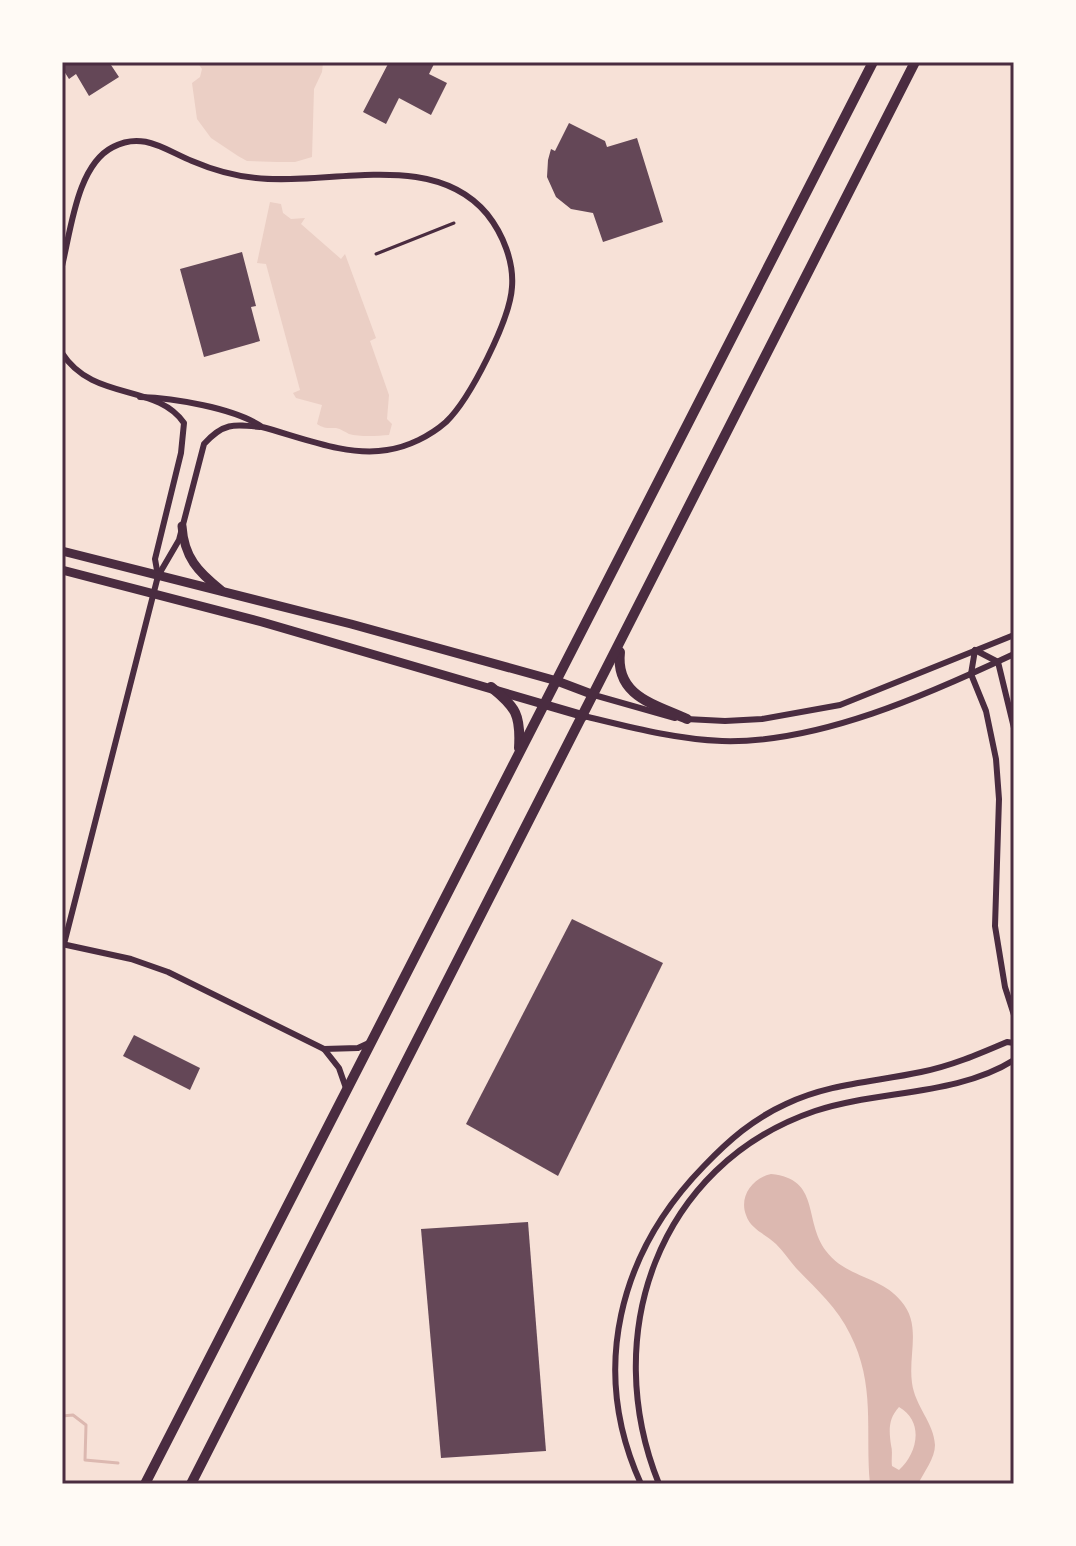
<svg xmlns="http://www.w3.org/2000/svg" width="1076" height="1546" viewBox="0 0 1076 1546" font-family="'Alegreya Sans',sans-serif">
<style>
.green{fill:#ebcfc5}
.water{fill:#dcb8b0;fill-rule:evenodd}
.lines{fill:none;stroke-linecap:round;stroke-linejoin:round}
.stream{stroke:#dcb8b0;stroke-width:3}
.building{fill:#644757}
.service{stroke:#4a2c40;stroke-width:3}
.minor{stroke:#4a2c40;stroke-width:6}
.secondary{stroke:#4a2c40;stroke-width:9}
.trunk{stroke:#4a2c40;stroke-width:10}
.neatline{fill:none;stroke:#4a2c40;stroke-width:3}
</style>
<rect width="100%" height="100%" fill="#f7e1d7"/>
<g class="green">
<path d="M197,62L323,63L322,72L314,89L312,157L295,162H277L247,161L238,156L211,138L197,119L192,83L200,77L202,69Z"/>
<path d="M270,202L281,204L283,213L291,219L305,218L301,224L341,259L345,254L376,338L370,341L389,395L387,419L392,424L389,435C378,436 359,437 349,434C345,432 341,429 336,428C328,428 325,429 317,424L322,405L296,398L293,393L300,390L266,264L257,263Z"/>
</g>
<path class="water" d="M771,1174C821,1179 803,1220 826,1251C846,1278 881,1276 901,1301C922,1325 908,1354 912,1383C915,1406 934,1423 935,1445C935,1458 924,1472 918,1484H870C865,1430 876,1385 850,1334C837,1307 816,1289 796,1268C789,1260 784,1252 776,1244C766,1234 751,1230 746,1215C739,1197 752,1178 771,1174ZM899,1407C925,1422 917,1454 899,1470L892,1466C891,1459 893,1452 891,1445C889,1431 888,1419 899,1407Z"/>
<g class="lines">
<path class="stream" d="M62,1416L73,1415L86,1425L85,1460L118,1463"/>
</g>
<g class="building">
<path d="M62,62H109L119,77L89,96L76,74L69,79L62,68Z"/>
<path d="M389,62H435L429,74L447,83L431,115L399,98L386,124L363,112Z"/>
<path d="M569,123L605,141L607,147L637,138L663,222L603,242L593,213L571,209L556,197L547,177L548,160L551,149L555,151Z"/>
<path d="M242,252L256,306L251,307L260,341L204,357L180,269Z"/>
<path d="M572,919L663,963L558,1176L466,1124Z"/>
<path d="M134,1035L200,1068L190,1090L123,1056Z"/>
<path d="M528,1222L546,1451L441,1458L421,1229Z"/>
</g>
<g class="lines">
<path class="service" d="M376,254L454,223"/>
<g class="minor">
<path d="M62,266C71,230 77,165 113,147C143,131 165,150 192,161C213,170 234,176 256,178C330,186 433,149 487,214C503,234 514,262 512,287C510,320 470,399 446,422C430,436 408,447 387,450C347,457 300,437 262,427C235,408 173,398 140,397"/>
<path d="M62,353C93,402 157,383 184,423L181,453L155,559L158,576"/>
<path d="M975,650L971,674L986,711L996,759L999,799L995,926L1005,987L1014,1015"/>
<path d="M975,650L998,662L1014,728"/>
<path d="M594,695L675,718"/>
<path d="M584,716C630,727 674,739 722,741C818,744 929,694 1014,654"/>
<path d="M686,719L725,721L762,719L840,705L1014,635"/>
<path d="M62,944L131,959L168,972L324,1049L339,1068L347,1091"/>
<path d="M64,944L158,576L179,540L204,444C223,423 233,424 260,427"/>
<path d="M324,1049L358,1048L371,1042"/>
<path d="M641,1484C589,1370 619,1253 704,1166C729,1140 753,1119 786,1104C830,1083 875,1082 921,1072C951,1066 979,1054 1007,1042L1014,1043"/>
<path d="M659,1484C599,1336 657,1165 815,1111C878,1090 957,1096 1014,1060"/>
</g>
<g class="secondary">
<path d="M182,526C184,557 198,572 221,590"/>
<path d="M62,551L351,624L557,681L594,695"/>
<path d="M62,570L262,622L584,716"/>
</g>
<g class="trunk">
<path d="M620,652C615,696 654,704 687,719"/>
<path d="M491,687C516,707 521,715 519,748"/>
<path d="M145,1484L873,62"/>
<path d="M191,1484L915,62"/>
</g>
</g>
<rect width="1076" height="1546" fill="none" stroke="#fffaf5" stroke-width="128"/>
<rect x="64" y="64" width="948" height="1418" class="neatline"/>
</svg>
